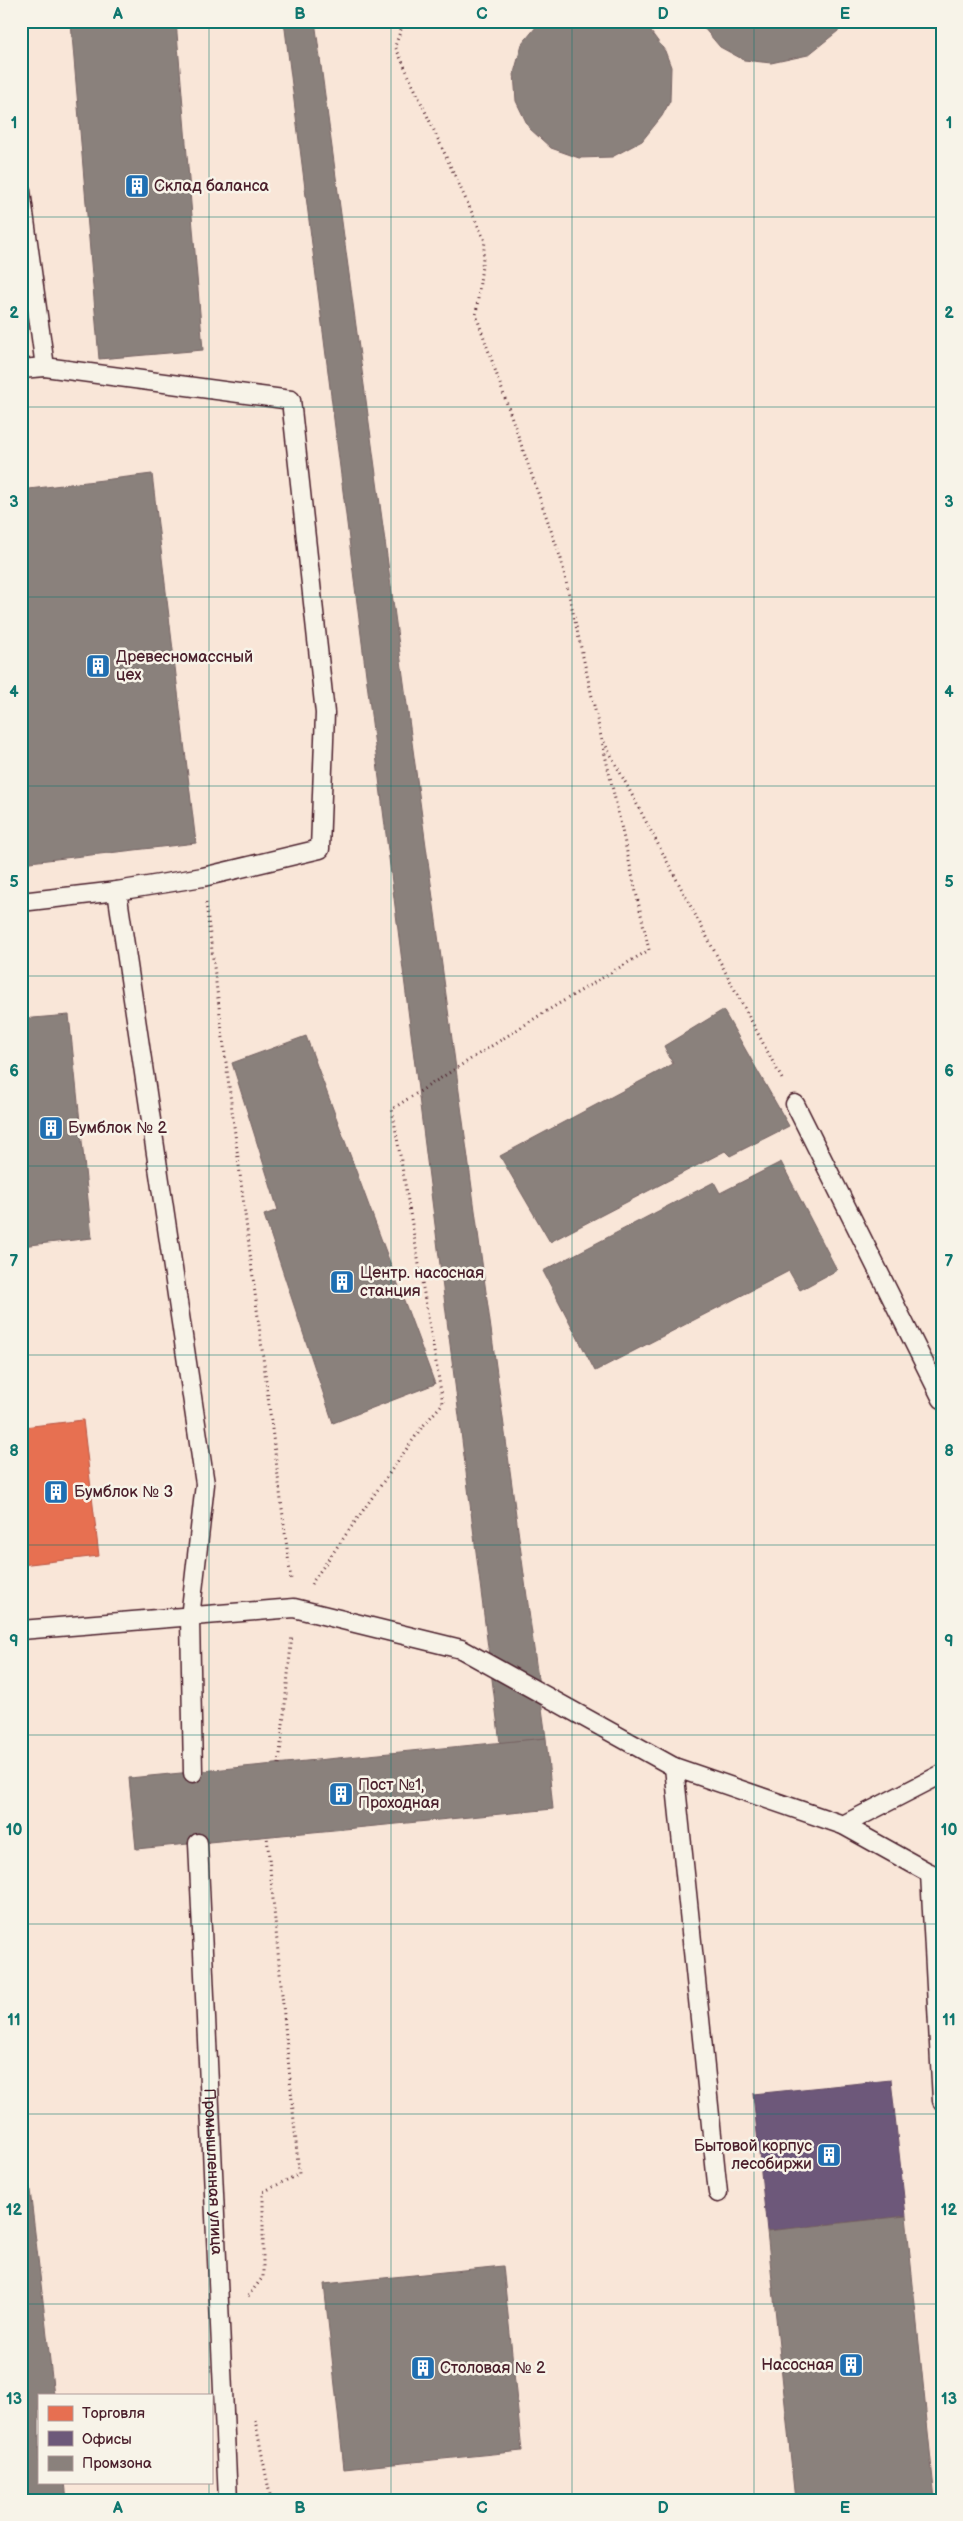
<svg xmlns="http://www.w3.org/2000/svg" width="963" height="2521" viewBox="0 0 963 2521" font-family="'Balsamiq Sans',sans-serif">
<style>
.built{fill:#f9e6d8;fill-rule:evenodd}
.shops{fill:#e76f51;stroke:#b85746}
.offices{fill:#6d597a;stroke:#624862}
.industry{fill:#8a817c;stroke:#776464}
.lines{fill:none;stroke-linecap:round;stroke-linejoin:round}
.service-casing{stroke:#4a1f2b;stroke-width:21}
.path{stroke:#4a1f2b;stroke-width:3;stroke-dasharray:1 4;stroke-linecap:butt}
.service{stroke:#f7f3e8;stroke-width:18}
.grid{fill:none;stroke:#0f766e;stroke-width:1;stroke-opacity:0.55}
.labels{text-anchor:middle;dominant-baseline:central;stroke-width:5;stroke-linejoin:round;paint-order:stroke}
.poi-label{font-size:16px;fill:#4a1f2b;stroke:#f7f3e8;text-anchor:start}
.street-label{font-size:16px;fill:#4a1f2b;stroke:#f7f3e8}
.neatline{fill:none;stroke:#0f766e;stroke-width:2}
.grid-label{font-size:16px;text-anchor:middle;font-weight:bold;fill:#0f766e}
</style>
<rect width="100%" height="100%" fill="#f7f3e8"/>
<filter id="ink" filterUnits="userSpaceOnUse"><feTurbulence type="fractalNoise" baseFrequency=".02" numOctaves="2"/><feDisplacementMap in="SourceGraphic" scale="10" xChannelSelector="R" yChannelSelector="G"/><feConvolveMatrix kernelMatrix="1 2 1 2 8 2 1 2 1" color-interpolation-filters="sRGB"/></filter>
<g filter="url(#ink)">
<path class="built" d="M21,21H942V2500H21ZM39,2395H211V2482H39Z"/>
<path class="shops" d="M21,1403L24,1427L83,1420L99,1556L21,1565Z"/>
<path class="offices" d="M891,2080L906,2216L767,2231L753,2094Z"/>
<g class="industry">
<path d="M88,21H176L203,350L99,359L71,23Z"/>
<path d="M284,21H315L546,1738L500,1743Z"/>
<path d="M643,21L665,51L671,67L670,101L662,116L642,141L612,157L579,158L551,148L529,128L516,101L514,73L522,44L541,21Z"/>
<path d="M698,21H841L838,31L808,55L771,63L744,60L720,47Z"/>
<path d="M152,474L196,843L21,863V490Z"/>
<path d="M723,1010L789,1126L730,1156L725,1151L550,1242L500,1156L673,1064L664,1046Z"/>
<path d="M69,1015L92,1238L21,1246V1019Z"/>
<path d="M306,1036L435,1384L333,1423L264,1215L278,1210L232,1063Z"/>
<path d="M781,1162L837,1270L800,1290L789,1271L595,1371L543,1271L714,1182L720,1193Z"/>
<path d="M546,1738L553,1809L136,1849L129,1778Z"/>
<path d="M21,2113L54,2395H39V2482H65L67,2500H21Z"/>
<path d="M906,2216L935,2500H795L767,2231Z"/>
<path d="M503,2266L522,2451L344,2469L324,2284Z"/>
</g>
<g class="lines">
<defs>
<g id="service">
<path d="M21,191L45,367L291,400L325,713L320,849L203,877L117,891L21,902"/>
<path d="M21,369L45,367"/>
<path d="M117,891L205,1484L190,1618L193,1773"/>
<path d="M795,1104L942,1399"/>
<path d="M21,1630L294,1608L461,1649L674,1767L843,1825L942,1880"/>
<path d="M674,1767L718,2193"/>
<path d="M843,1825L942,1774"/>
<path id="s1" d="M198,1843L228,2500"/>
<path d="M930,1873L942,2101"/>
</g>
</defs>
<use href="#service" class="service-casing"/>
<g class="path">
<path d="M604,742L783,1081"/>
<path d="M206,903L291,1580"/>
<path d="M311,1584L422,1427L443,1403L392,1109L545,1012L649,950L561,559L476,315L485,241L395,46L404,21"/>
<path d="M279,1764L292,1635"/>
<path d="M248,2296L263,2277V2192L299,2174L267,1836"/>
<path d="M255,2420L271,2500"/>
</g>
<use href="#service" class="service"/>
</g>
</g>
<path class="grid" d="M209,21V2395M391,21V2500M572,21V2500M754,21V2500M21,217H942M21,407H942M21,597H942M21,786H942M21,976H942M21,1166H942M21,1355H942M21,1545H942M21,1735H942M21,1924H942M21,2114H942M21,2304H942M209,2482V2500"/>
<defs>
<symbol id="building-square" viewBox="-11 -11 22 22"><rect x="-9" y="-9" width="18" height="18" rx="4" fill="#1f6fb2" stroke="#f7f3e8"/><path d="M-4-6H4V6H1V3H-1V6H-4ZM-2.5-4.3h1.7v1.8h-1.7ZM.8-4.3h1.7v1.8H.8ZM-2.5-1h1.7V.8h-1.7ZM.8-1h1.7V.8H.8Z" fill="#fff"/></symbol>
</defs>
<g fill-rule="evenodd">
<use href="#building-square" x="123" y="172" width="28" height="28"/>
<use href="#building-square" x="84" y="652" width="28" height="28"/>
<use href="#building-square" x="37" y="1114" width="28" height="28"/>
<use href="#building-square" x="328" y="1268" width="28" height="28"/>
<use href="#building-square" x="42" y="1478" width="28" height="28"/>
<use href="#building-square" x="327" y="1780" width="28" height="28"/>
<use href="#building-square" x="815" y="2141" width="28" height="28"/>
<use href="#building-square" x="837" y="2351" width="28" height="28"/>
<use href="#building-square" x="409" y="2354" width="28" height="28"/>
</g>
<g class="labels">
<g class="poi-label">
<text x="154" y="186">Склад баланса</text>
<text x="116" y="657">Древесномассный<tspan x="116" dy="18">цех</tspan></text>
<text x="68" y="1128">Бумблок № 2</text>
<text x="360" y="1273">Центр. насосная<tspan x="360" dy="18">станция</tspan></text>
<text x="74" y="1492">Бумблок № 3</text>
<text x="358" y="1785">Пост №1,<tspan x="358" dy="18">Проходная</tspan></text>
<text x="812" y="2146" text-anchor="end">Бытовой корпус<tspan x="812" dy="18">лесобиржи</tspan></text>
<text x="834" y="2365" text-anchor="end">Насосная</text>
<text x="440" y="2368">Столовая № 2</text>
</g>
<g class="street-label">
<text stroke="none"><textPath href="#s1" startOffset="329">Промышленная улица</textPath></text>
</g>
</g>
<rect width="963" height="2521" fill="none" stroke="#f7f3e8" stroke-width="55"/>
<rect x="38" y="2394" width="175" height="90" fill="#f7f3e8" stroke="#b29e9c"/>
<rect x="48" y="2406" width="25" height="15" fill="#e76f51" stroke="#b29e9c"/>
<text x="82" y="2418" font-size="15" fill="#4a1f2b">Торговля</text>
<rect x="48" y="2431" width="25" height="15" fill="#6d597a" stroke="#b29e9c"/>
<text x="82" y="2444" font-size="15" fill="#4a1f2b">Офисы</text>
<rect x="48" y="2456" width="25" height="15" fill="#8a817c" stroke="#b29e9c"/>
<text x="82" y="2468" font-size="15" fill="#4a1f2b">Промзона</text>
<rect x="28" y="28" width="908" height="2466" class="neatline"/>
<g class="grid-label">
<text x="118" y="19">A</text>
<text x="300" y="19">B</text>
<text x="482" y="19">C</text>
<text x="663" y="19">D</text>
<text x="845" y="19">E</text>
<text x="14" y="128">1</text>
<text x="949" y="128">1</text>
<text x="14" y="318">2</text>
<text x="949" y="318">2</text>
<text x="14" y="507">3</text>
<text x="949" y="507">3</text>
<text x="14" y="697">4</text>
<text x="949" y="697">4</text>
<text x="14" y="887">5</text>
<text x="949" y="887">5</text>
<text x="14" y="1076">6</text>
<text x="949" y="1076">6</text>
<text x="14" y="1266">7</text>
<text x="949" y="1266">7</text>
<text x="14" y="1456">8</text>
<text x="949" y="1456">8</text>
<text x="14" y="1646">9</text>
<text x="949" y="1646">9</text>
<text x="14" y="1835">10</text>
<text x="949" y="1835">10</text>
<text x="14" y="2025">11</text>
<text x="949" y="2025">11</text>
<text x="14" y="2215">12</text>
<text x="949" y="2215">12</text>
<text x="14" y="2404">13</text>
<text x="949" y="2404">13</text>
<text x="118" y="2513">A</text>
<text x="300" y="2513">B</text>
<text x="482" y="2513">C</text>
<text x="663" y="2513">D</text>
<text x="845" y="2513">E</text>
</g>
</svg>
